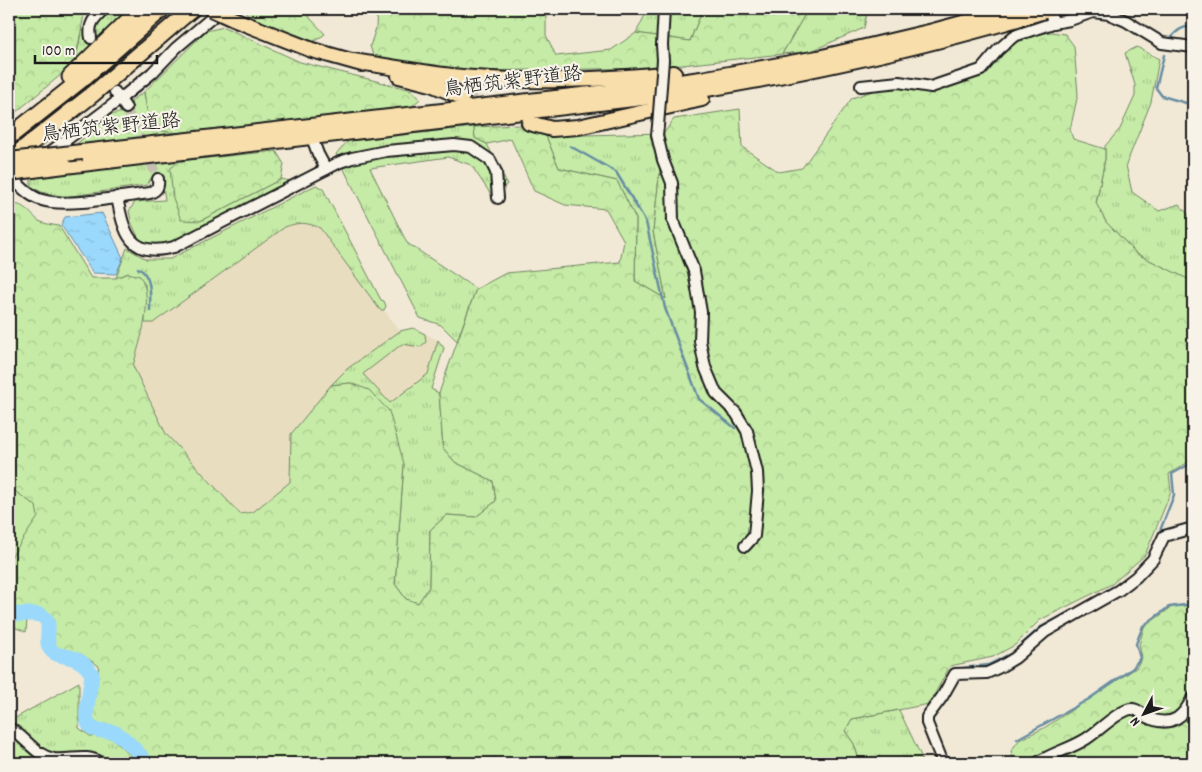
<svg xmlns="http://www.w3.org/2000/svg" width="1202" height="772" viewBox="0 0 1202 772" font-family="Dekko,'Klee One',sans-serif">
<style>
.built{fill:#e9ddc0}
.grass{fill:url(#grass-tufts);stroke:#708461}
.forest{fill:url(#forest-crowns);stroke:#708461}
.pitch{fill:#c5eba6;stroke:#708461}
.water{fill:url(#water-ripples);stroke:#688da2}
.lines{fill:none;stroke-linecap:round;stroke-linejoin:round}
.stream{stroke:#688da2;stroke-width:2.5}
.river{stroke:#9ad9fc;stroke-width:15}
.minor-tunnel{stroke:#c6c0b1;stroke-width:10;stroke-dasharray:10 5;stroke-linecap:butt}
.major-tunnel{stroke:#c6c0b1;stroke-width:14;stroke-dasharray:14 7;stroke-linecap:butt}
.minor-casing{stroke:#1c1c1c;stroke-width:14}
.major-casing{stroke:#1c1c1c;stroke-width:18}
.highway-casing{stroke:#1c1c1c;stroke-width:19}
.minor{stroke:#f7f3e8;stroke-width:10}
.major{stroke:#f8deab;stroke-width:14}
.highway{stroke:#f8deab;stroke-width:15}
.minor-bridge-casing{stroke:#1c1c1c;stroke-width:14;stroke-linecap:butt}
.major-bridge-casing{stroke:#1c1c1c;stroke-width:18;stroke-linecap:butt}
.minor-bridge{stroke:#f7f3e8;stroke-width:10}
.major-bridge{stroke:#f8deab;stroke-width:14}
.labels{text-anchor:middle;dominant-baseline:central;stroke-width:4.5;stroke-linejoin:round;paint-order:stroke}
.street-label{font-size:20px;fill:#1c1c1c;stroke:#f7f3e8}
</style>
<defs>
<pattern id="grass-tufts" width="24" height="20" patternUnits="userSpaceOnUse" patternTransform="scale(1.25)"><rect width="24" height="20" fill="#c5eba6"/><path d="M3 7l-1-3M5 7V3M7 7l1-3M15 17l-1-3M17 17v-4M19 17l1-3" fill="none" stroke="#a9c98e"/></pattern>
<pattern id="forest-crowns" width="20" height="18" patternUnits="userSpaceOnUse" patternTransform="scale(1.25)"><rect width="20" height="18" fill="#c5eba6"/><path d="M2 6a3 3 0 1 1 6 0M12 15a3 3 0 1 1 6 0" fill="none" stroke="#a9c98e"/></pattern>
<pattern id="water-ripples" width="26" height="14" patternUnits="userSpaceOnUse" patternTransform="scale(1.25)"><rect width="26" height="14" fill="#9ad9fc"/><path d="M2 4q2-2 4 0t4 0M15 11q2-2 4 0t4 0" fill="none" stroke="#84bad7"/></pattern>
</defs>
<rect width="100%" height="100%" fill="#f1e9d6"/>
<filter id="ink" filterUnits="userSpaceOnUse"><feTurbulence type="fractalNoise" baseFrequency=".02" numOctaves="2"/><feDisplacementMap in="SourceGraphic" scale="10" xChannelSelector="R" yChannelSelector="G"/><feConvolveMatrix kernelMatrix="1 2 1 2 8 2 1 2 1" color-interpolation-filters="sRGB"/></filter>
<g filter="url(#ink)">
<path class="built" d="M296,223H308L320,228L380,309L384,310L400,331L413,328L438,340L424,386L389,411L291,434L290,482L253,512L240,514L166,434L133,366L145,323H153L285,227Z"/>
<g class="grass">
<path d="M113,9H132L75,63L82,29H92Z"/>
<path d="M648,9H703L690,41L636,33Z"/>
<path d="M808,9H868L864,28L811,51L782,54Z"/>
<path d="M1137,47L1159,59L1151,102L1126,165L1132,192L1159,211L1179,204L1193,220V285L1189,280L1137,254L1106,222L1096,204L1105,159V146L1120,129L1135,96V85L1125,53Z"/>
<path d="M144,92L147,110L162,130L178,133L72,148L110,115L132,110L131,101Z"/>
<path d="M474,127L475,138L487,144L507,184L494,199L471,165L448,157L370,168L407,243L476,289L457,341L441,325L420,318L336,154L348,141Z"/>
<path d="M664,133L653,231L666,299L635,281L636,219L617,181L559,168L546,136Z"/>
<path d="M179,161L170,170L200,221L281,179L290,181L168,244L151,245L139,239L132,224L129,211L135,202L165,200L162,179L151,178L147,185L65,197L41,192L31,186V177Z"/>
<path d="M316,185L323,189L381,300L384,301L386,306L384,310H380L320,228C307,222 298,222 285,227L153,323H145V284L116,278L127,248L146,259H170Z"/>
<path d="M413,328L425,334L426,342L420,347L402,344L363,374L390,403L428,374L438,340L444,348L431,389L439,393L443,448L455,462L493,481L496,501L476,517L447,515L430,530L429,587L418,603L406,599L395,584L404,464L351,383L331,385L347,369L400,331Z"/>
<path d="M9,618L27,619L26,632L14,627L9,630Z"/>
<path d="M79,682V728L90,736L112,738L138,763H110L98,754L47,753L10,721Z"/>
<path d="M899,710L922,758L920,763H860L854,744L845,731L852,719Z"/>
<path d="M9,732L46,761L43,763H9Z"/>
</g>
<g class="forest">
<path d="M9,9H85L75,63L9,118Z"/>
<path d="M244,9H306L310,18L325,34L315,41L292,37L248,15Z"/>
<path d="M377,9H546V35L556,56L611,50L636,33L690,41L703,9H808L782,54L655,68L470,71L374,58L370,46L376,28Z"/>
<path d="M224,27L300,62L412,90L420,99L410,108L178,133L162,131L147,110L144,92L206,31Z"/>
<path d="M1051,32L1065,34L1074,46L1078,94L1070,130L1073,139L1105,149V159L1096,203L1106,222L1137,254L1190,280L1193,285V445L1187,463L1169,474L1171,492L1145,555L1112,584L1040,620L1015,645L993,657L950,666L929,704L852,719L845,731L854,744L860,763H150L149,757L116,726L99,725L90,716L99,666L81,654L60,652L52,642L54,619L40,610L9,611V205C23,201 30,214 39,221C44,224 53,225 59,226L91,278H116L128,273L140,276C155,298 140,341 133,366L166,434L240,514L253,512L290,482L291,434L331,385L350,383L369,390L389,411L404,464L395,584L406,599L418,603L429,587L430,530L447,515L476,517L496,501L493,481L455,462L443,448L439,393L476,289L506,273L620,262L624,241L606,209L565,205L534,191L511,139L487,144L475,138L474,127L519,125L546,136L559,168L617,181L636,219L635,281L666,299L653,231L664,133L674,119L740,109L742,147L779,172L802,168L852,98L875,90L905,88L935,89L984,76L1012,43L1035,34Z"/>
<path d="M276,151L284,164L281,179L200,221L181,220L173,198L170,169L179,161Z"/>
<path d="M1193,605V763H1014L1011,751L1019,740L1044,728L1136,668L1142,657L1139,645L1144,627L1172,607Z"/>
</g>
<path class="pitch" d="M9,487L36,506L38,517L9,560Z"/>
<path class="water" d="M102,213L123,258L116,274L93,273L61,225L65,217Z"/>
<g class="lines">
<g class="stream">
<path d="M1171,38C1177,30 1183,26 1193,27"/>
<path d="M1164,55L1156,88L1162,96L1193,105"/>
<path d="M570,146L616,172L646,222L665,308L699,399L735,428"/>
<path d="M138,268C153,276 150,296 150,311"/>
<path d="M1152,551L1174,495L1172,474L1190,464L1193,448"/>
<path d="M1125,580L1148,558"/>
<path d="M956,669L988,665L1012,653L1041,627L1073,610"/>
<path d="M1017,739L1089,699L1133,668L1140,658L1136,644L1143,626L1169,607L1193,604"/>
</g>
<path class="river" d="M9,614C17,615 33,613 40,615C57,622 40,641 53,652C57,655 60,655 64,656C77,658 85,663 92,674C91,685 85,710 87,720C91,735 106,728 116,733C126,739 140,754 146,763"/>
<g class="minor-tunnel">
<path d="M99,56L115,92"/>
<path d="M126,108L158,179"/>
</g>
<path class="major-tunnel" d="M462,97L529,123"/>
<defs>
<g id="minor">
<path d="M1051,16L1053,23L1070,20L1093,12L1109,14L1126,21L1162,43L1193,47"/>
<path d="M91,38C88,24 94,18 104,9"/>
<path d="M663,60L662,45L664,9"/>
<path d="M861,86L899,82L931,87L981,70L998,50L1014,36L1053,23"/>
<path d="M115,92L126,108"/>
<path d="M658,126L657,135L663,160L672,183L673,220L694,271L701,312L700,341L705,367L716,393L736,413L747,431L757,472L758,491L754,536L745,546"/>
<path d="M312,138L318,154L326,169"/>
<path d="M45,156L119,100L152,73L176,48L222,9"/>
<path d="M14,180C22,188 31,197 42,200C66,208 124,196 150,193C157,190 159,187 158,179"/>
<path d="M9,184L26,171"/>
<path d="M117,197C124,233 130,259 174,247L340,162L352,158L386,151L454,145L471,147L490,160L496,172L498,198"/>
<path d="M9,728C25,736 35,756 54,759C71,761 87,753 101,763"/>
<path d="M943,763L927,723V717L942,697L955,674L987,673L1000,667L1015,658L1045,632L1119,590L1136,577L1153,559L1164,536L1193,528"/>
<path d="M1037,763C1052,753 1070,749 1086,739C1099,731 1112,716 1127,710C1138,706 1142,716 1151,719C1173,727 1184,716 1193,697"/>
</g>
<g id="major">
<path d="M233,19L312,50L362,64"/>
<path d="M353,61C386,66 419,72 452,76C525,84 601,80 674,73"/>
<path d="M399,76L431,84L462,97"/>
<path d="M529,123L552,129L578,127L702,99"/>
<path d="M82,152L608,92L701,79L818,58L933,31L1015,9"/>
<path d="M65,166L676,94C803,74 928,47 1051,9"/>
</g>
<g id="highway">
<path d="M70,77L140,9"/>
<path d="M9,137L81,80L162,9"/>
<path d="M9,160L93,94L192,9"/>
</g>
</defs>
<use href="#minor" class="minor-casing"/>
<use href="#major" class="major-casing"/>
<use href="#highway" class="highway-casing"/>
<use href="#minor" class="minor"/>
<use href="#major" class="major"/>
<use href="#highway" class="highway"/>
<defs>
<path id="minor-bridge" d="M658,126L663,60"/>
<g id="major-bridge">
<path d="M211,9L233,19"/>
<path d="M9,160L82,152"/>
<path d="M9,173L65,166"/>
</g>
</defs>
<use href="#minor-bridge" class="minor-bridge-casing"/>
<use href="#major-bridge" class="major-bridge-casing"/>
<use href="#minor-bridge" class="minor-bridge"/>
<use href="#major-bridge" class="major-bridge"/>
</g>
</g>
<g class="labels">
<g class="street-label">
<text transform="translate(513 83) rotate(-7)">鳥栖筑紫野道路</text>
<text transform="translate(111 129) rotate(-6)">鳥栖筑紫野道路</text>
</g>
</g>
<rect width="1202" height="772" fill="none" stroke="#f7f3e8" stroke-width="30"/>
<rect x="15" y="15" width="1172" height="742" fill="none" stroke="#1c1c1c" stroke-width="2" filter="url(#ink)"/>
<g transform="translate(1144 714) rotate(229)" stroke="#f7f3e8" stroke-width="4" paint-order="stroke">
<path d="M0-4L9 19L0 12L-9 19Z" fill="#1c1c1c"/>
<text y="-8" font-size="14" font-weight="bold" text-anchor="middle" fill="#1c1c1c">N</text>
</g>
<path d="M35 55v8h122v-8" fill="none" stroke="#1c1c1c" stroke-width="2.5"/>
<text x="42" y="55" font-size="15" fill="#1c1c1c" stroke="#f7f3e8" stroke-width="4" paint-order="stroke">100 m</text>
</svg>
